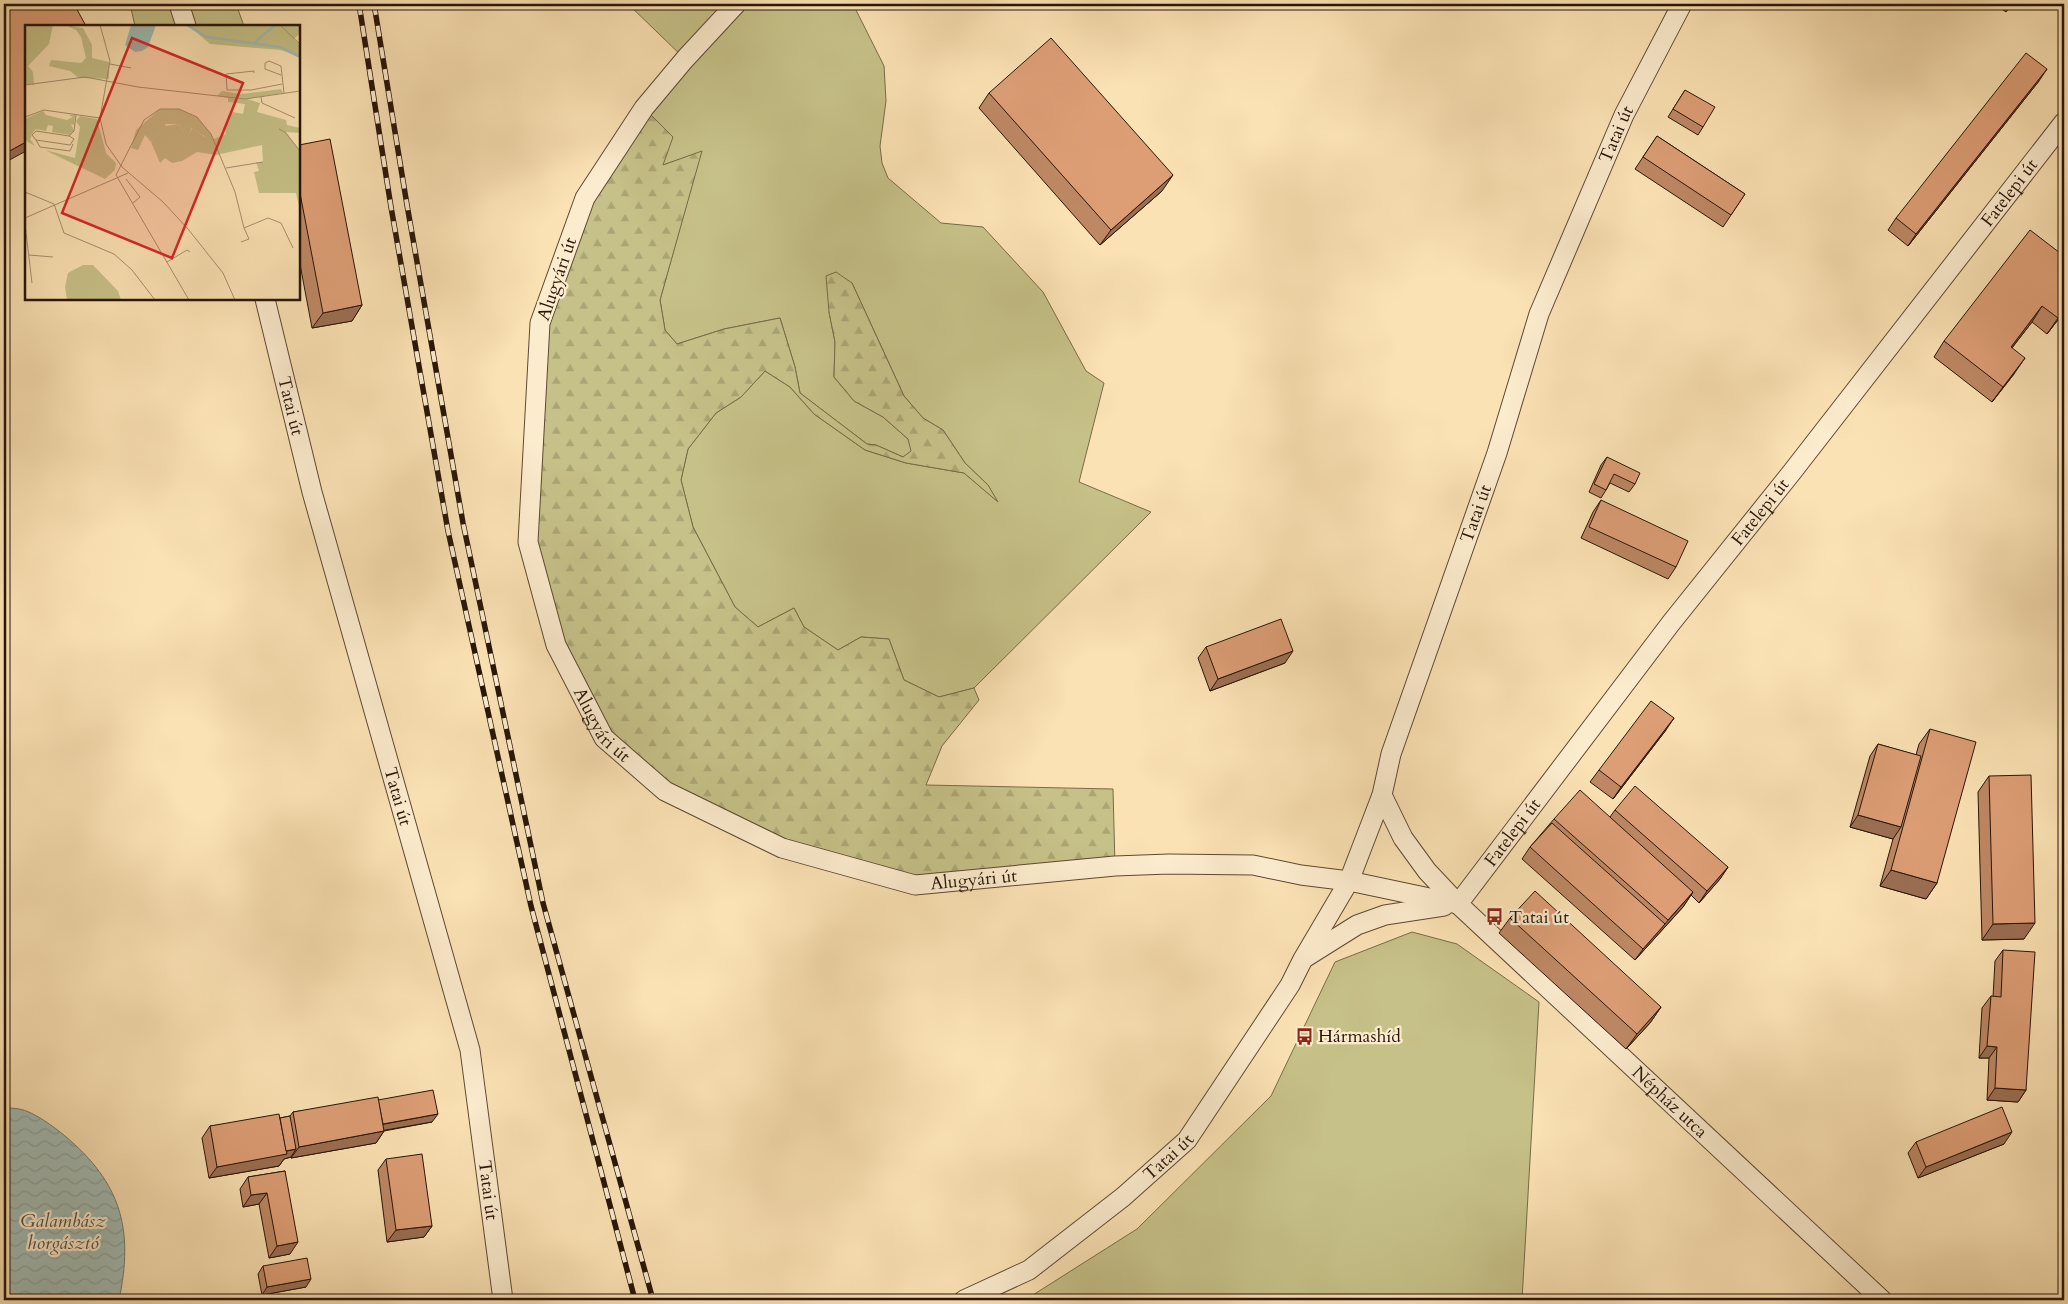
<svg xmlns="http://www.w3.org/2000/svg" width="2068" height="1304" viewBox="0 0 2068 1304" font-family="Cardo,serif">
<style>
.green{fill:#c6c188;stroke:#786b48}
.forest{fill:url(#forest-firs);stroke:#786b48}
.water{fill:url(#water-waves);stroke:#71796f}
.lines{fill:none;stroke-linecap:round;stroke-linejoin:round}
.minor-casing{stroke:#5e4832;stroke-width:21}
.minor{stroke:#fcecce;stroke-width:19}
.rail-casing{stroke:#291507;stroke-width:5.5}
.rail{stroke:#fcecce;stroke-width:4;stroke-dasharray:11;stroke-linecap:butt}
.wall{fill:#be8865;stroke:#291507}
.shaded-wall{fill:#9b6f53;stroke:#291507}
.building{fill:#dd9e76;stroke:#291507}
.labels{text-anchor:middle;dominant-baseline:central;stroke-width:4.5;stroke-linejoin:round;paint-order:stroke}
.street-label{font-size:18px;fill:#291507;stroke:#fcecce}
.poi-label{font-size:18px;fill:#291507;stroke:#fcecce;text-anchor:start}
.water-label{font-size:19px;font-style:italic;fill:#534f44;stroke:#fcecce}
.inset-river{fill:none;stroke:#a1bcb5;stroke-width:2.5}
.inset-road{fill:none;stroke:#a7906f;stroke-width:1}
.view{fill:#d62828;fill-opacity:0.15;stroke:#d62828;stroke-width:2.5}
.inset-edge{fill:none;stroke:#291507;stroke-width:2.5}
</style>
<defs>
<pattern id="forest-firs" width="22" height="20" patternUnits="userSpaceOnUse" patternTransform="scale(1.25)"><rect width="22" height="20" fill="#c6c188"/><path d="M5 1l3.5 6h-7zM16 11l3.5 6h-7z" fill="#aaa574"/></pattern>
<pattern id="water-waves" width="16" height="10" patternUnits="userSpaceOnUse" patternTransform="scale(1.25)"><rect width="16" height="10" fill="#a1bcb5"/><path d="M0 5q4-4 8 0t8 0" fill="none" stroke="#8ba19a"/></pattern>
</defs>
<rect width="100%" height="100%" fill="#fbe2b4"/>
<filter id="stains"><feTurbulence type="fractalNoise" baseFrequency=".004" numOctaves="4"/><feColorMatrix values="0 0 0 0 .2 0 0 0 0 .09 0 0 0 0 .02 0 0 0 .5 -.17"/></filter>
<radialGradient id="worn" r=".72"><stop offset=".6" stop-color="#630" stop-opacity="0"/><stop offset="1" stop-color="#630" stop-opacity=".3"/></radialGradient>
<g class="green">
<path d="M130,4H236L244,26H135Z"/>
<path d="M628,4H853L884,66L886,101L880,146L882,163L888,178L941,223L983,227L1043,292L1086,371L1104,383L1079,482L1151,512L974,688L939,697L904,680L889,639L861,637L838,650L804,627L794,608L758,627L735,607L693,527L681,480L688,449L716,413L741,397L765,371L790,387L814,414L865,450L906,463L964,473L996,500L988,485L965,463L943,430L923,418L904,396L852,283L829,312L835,342L834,377L854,401L883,417L908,439L912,451L903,457L876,445L867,444L800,393L795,367L780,318L724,329L677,344L665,330L660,300L701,152L663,165L644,108L685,59Z"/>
<path d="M1412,932L1457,944L1539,1002L1522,1300H1025L1137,1229L1271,1096L1335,962Z"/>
</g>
<path class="forest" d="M644,108L673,137L663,165L702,151L660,300L665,330L677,344L724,329L780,318L795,367L800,393L867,444L876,445L903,457L911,451L908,439L883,417L854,401L834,377L835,342L829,312L826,276L836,272L852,283L904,396L923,418L943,430L965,463L988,485L998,502L964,473L906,463L865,450L814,414L790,387L765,371L741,397L716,413L688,449L681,480L693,527L735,607L758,627L794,608L804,627L838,650L861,637L889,639L904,680L939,697L974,688L979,700L942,746L926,785L1113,789L1115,866L915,885L844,866L665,791L604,738L556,645L528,542L540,323L585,198Z"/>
<path class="water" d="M4,1108C9,1108 14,1108 19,1109C33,1111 54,1127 65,1136C121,1183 134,1229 119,1300H4Z"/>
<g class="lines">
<defs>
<g id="minor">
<path d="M179,4L186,26"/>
<path id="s1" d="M736,4L685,59L644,108L585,198L540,323L528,542L556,645L604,738L665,791L782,848L915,885L1115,866L1169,864L1253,865L1301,875L1349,881L1458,904"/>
<path id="s2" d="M265,299L312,492L470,1050L503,1300"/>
<path id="s3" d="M1382,795L1403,838L1427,871L1458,904L1882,1300"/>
<path id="s4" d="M1458,904L1671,623L1792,472L2064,122"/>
<path d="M1306,957L1357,925L1385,915L1444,906"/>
<path id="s5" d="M964,1300L1029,1270L1123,1197L1187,1140L1290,985L1303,959L1349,881L1382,795L1391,754L1497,453L1539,314L1624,115L1682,4"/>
</g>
</defs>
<use href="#minor" class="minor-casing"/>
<use href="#minor" class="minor"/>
<defs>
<g id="rail">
<path d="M359,4L391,207L448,531L531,906L635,1300"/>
<path d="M374,4L407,205L463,523L543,903L653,1300"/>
</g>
</defs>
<use href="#rail" class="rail-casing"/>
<use href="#rail" class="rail"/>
</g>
<g class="wall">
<path d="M1995,4H2013L2006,12Z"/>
<path d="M2039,81L1908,246L1888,230L1896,218Z"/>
<path d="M1685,90L1703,127L1698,135L1668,117Z"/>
<path d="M989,93L1162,191L1100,245L979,108Z"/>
<path d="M1657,136L1745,194L1723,227L1635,169Z"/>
<path d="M299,145L362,305L352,321L312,328L299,259Z"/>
<path d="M2064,256V312L2047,334L2032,322L2012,348L2014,374L1992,402L1934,357L1944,341Z"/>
<path d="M1607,457L1635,484L1629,492L1610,483L1606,490L1601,498L1589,492L1601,465Z"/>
<path d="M1601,500L1676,567L1668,579L1581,538L1593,512Z"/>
<path d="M1206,647L1285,663L1210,691L1198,658Z"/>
<path d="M1930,729L1937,883L1926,899L1880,886L1893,839L1850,827L1870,756L1878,744L1916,755L1919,744Z"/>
<path d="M1666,730L1613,799L1590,782L1599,770Z"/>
<path d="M1989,776L2024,939L1982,940L1978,792Z"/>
<path d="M1615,810L1728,867L1720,879L1699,903L1691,895L1683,907L1635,960L1522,859L1530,847L1554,819L1610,817Z"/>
<path d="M1510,918L1661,1007L1650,1023L1626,1049L1499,933Z"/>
<path d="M2003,950L2026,1090L2018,1102L1987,1100L1989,1058H1979L1982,1008L1991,996L1993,997L1995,961Z"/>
<path d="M378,1100L432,1122L384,1131L376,1143L291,1158V1157L284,1159L279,1166L209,1178L202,1138L210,1126L280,1118L290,1116L293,1112Z"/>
<path d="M1916,1142L2004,1144L1918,1178L1908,1153Z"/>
<path d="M386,1159L432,1226L424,1237L387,1242L378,1170Z"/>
<path d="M285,1171L290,1254L269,1258L259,1204L243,1207L240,1189L248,1177Z"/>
<path d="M2064,1193V1208L2061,1198Z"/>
<path d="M263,1266L306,1287L262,1295L258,1274Z"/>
</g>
<g class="shaded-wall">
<path d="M2047,69L2039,81L1908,246L1916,234Z"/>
<path d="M26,142V151L4,163V154Z"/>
<path d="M1173,175L1162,191L1100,245L1111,230Z"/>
<path d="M362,305L352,321L312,328L323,313Z"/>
<path d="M2042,306L2032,322L2000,363L2011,347Z"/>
<path d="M2064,310V312L2047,334L2058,318Z"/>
<path d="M2025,358L2014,374L1992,402L2003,387Z"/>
<path d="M1293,651L1285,663L1210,691L1218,679Z"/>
<path d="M1674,718L1666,730L1613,799L1621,787Z"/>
<path d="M1858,815L1901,827L1893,839L1850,827Z"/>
<path d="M1728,867L1720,879L1699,903L1707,891Z"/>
<path d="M1891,870L1937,883L1926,899L1880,886Z"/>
<path d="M1693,892L1683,907L1635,960L1643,949Z"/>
<path d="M2035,923L2024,939L1982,940L1993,924Z"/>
<path d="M1661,1007L1650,1023L1626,1049L1637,1034Z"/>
<path d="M1987,1046L1997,1047L1989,1058H1979Z"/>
<path d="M1995,1088L2026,1090L2018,1102L1987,1100Z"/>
<path d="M438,1114L432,1122L374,1132L379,1125Z"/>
<path d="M384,1131L376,1143L291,1158L299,1147Z"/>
<path d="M2012,1132L2004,1144L1918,1178L1926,1167Z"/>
<path d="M296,1149L291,1157L284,1159L279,1166L209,1178L217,1167Z"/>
<path d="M267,1193L259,1204L243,1207L251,1195Z"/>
<path d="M432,1226L424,1237L387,1242L396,1230Z"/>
<path d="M298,1242L290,1254L269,1258L277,1246Z"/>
<path d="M311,1279L306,1287L262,1295L267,1287Z"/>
</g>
<g class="building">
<path d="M4,4H74L86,26H26V142L4,154Z"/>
<path d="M1051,38L1173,175L1111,230L989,93Z"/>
<path d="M2026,53L2047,69L1916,234L1896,218Z"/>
<path d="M1685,90L1715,107L1703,127L1673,109Z"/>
<path d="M1657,136L1745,194L1731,215L1643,157Z"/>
<path d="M330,139L362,305L323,313L299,188V145Z"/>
<path d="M2030,230L2064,256V310L2058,318L2042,306L2011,347L2025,358L2003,387L1944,341Z"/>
<path d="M1607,457L1640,473L1635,484L1614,474L1606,490L1594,484Z"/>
<path d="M1601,500L1688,541L1676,567L1589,527Z"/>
<path d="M1281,619L1293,651L1218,679L1206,647Z"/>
<path d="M1651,701L1674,718L1621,787L1599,770Z"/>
<path d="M1930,729L1976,742L1937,883L1891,870Z"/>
<path d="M1878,744L1921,756L1901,827L1858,815Z"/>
<path d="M2031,775L2035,923L1993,924L1989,776Z"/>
<path d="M1635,786L1728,867L1707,891L1615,810Z"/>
<path d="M1580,790L1693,892L1668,920L1554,819Z"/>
<path d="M1552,823L1665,924L1643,949L1530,847Z"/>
<path d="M1535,891L1661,1007L1637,1034L1510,918Z"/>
<path d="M2003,950L2035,952L2026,1090L1995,1088L1997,1047L1987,1046L1991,996L2001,997Z"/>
<path d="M433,1090L438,1114L383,1124L378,1100Z"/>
<path d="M378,1097L384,1131L299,1147L293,1112Z"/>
<path d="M2002,1107L2012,1132L1926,1167L1916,1142Z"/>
<path d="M279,1114L287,1154L217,1167L210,1126Z"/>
<path d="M290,1116L296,1149L286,1151L280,1118Z"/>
<path d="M422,1154L432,1226L396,1230L386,1159Z"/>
<path d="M285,1171L298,1242L277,1246L267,1193L251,1195L248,1177Z"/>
<path d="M307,1258L311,1279L267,1287L263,1266Z"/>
</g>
<defs>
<symbol id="bus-bare" viewBox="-9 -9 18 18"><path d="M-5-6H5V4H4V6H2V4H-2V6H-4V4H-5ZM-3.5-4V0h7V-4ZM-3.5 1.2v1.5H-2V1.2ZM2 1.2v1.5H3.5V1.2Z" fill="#8f2418" stroke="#fcecce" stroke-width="2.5" paint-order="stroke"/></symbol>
</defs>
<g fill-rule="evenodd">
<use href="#bus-bare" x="1482" y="904" width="25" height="25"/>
<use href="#bus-bare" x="1292" y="1024" width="25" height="25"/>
</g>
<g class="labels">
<g class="street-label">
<text stroke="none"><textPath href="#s5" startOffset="1376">Tatai út</textPath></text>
<text stroke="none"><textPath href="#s4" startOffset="900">Fatelepi út</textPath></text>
<text transform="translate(557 279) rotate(-71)">Alugyári út</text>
<text stroke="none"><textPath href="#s2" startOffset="110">Tatai út</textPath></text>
<text stroke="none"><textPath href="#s4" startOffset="495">Fatelepi út</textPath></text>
<text stroke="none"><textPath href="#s5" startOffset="971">Tatai út</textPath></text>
<text stroke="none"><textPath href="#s1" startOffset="798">Alugyári út</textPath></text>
<text stroke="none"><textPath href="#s2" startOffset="515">Tatai út</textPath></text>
<text stroke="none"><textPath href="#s4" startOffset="90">Fatelepi út</textPath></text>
<text stroke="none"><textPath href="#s1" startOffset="1218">Alugyári út</textPath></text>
<text stroke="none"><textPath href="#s3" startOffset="424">Népház utca</textPath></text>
<text stroke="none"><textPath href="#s5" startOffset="251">Tatai út</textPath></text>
<text stroke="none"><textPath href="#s2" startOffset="920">Tatai út</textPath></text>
</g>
<g class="poi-label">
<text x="1509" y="917">Tatai út</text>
<text x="1318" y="1036">Hármashíd</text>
</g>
<g class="water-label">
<text x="63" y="1221">Galambász<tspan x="63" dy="22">horgásztó</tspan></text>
</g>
</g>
<g transform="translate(25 25)">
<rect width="275" height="275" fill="#fbe2b4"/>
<path d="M0,0H28L24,19L3,41L8,47L9,60L0,59ZM40,0L58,3L67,20V33L84,37V54L54,53L45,46L24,41L26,35L56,38L61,33L56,12L51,5ZM256,64L258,68L222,74L235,78L232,87L261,95L262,100L275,103V108L261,107L275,126V185L271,168H234L229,147L234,146L231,137H238L237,120L191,130L172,127L157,136L147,138L140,133L135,138L126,117L139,101L154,99L160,110L158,112L165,108L167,103L180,112L181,108L186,109L189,114L201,109L199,102L208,87L218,89L220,79L203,77V73L192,71L197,66L216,69ZM18,86L21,90L42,95L48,92L44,90H50L49,100L46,99L49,106L45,110L27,107L28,101L23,100L21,106L11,104L8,107L5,114L10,121L3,117L0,114V94ZM55,91L72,94L81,128L91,138L90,145L80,154L20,125L50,133L55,102L51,96Z" fill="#c6c188"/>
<path d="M163,0H275V8L269,14L275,20V32L256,25L185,19ZM135,84H154L172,92L186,109H181V112L166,103L164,113L157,112L148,119L157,116L166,119L141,125L150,116L160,110L154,99H141L126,117L120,110L113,125L106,123L111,105ZM58,240H68L93,266L96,275H42L40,262L43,248Z" fill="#c6c188"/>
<path d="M106,0H131L123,22L117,26L110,27L100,20Z" fill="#a1bcb5"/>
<path class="inset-river" d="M162,0L182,12L255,22L275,32M228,19L250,0"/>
<path class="inset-road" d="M75,0L85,36L75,93L81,119L97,142L138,177L163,204L198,248L210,275M255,0L275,19M85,39L106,43M229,48V46L201,49L202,65H226L257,59M256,50L240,44V38L244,36L256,41L259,68M0,60L60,52L113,62L220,74L275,66M236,72L237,78L270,93M0,92L19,85L75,93M254,104L260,107L275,126M44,111L49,114L45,120L11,115L7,110L11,106L44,111L49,106L51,90M11,115L15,122L45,126L48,119M201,143L238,137M91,150L119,95L135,84H154L172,92L186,109L210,167L219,203L243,193L256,198L268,223M91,150L164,275M101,154L115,172L108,178M0,167L29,179L39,208L89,229L107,245L130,275M0,193L103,148M0,199L7,258M216,217L224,214L219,203M4,230L28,232M142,237L162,225L165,227"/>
<path class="view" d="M107,13L218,58L147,233L37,188Z"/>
<rect width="275" height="275" class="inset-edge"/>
</g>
<rect width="2068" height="1304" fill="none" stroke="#fbe2b4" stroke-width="20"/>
<rect x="5" y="5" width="2058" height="1294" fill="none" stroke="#291507" stroke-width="2.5"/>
<rect x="10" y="10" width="2048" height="1284" fill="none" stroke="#291507"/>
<rect width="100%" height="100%" filter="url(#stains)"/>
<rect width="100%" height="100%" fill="url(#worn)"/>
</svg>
